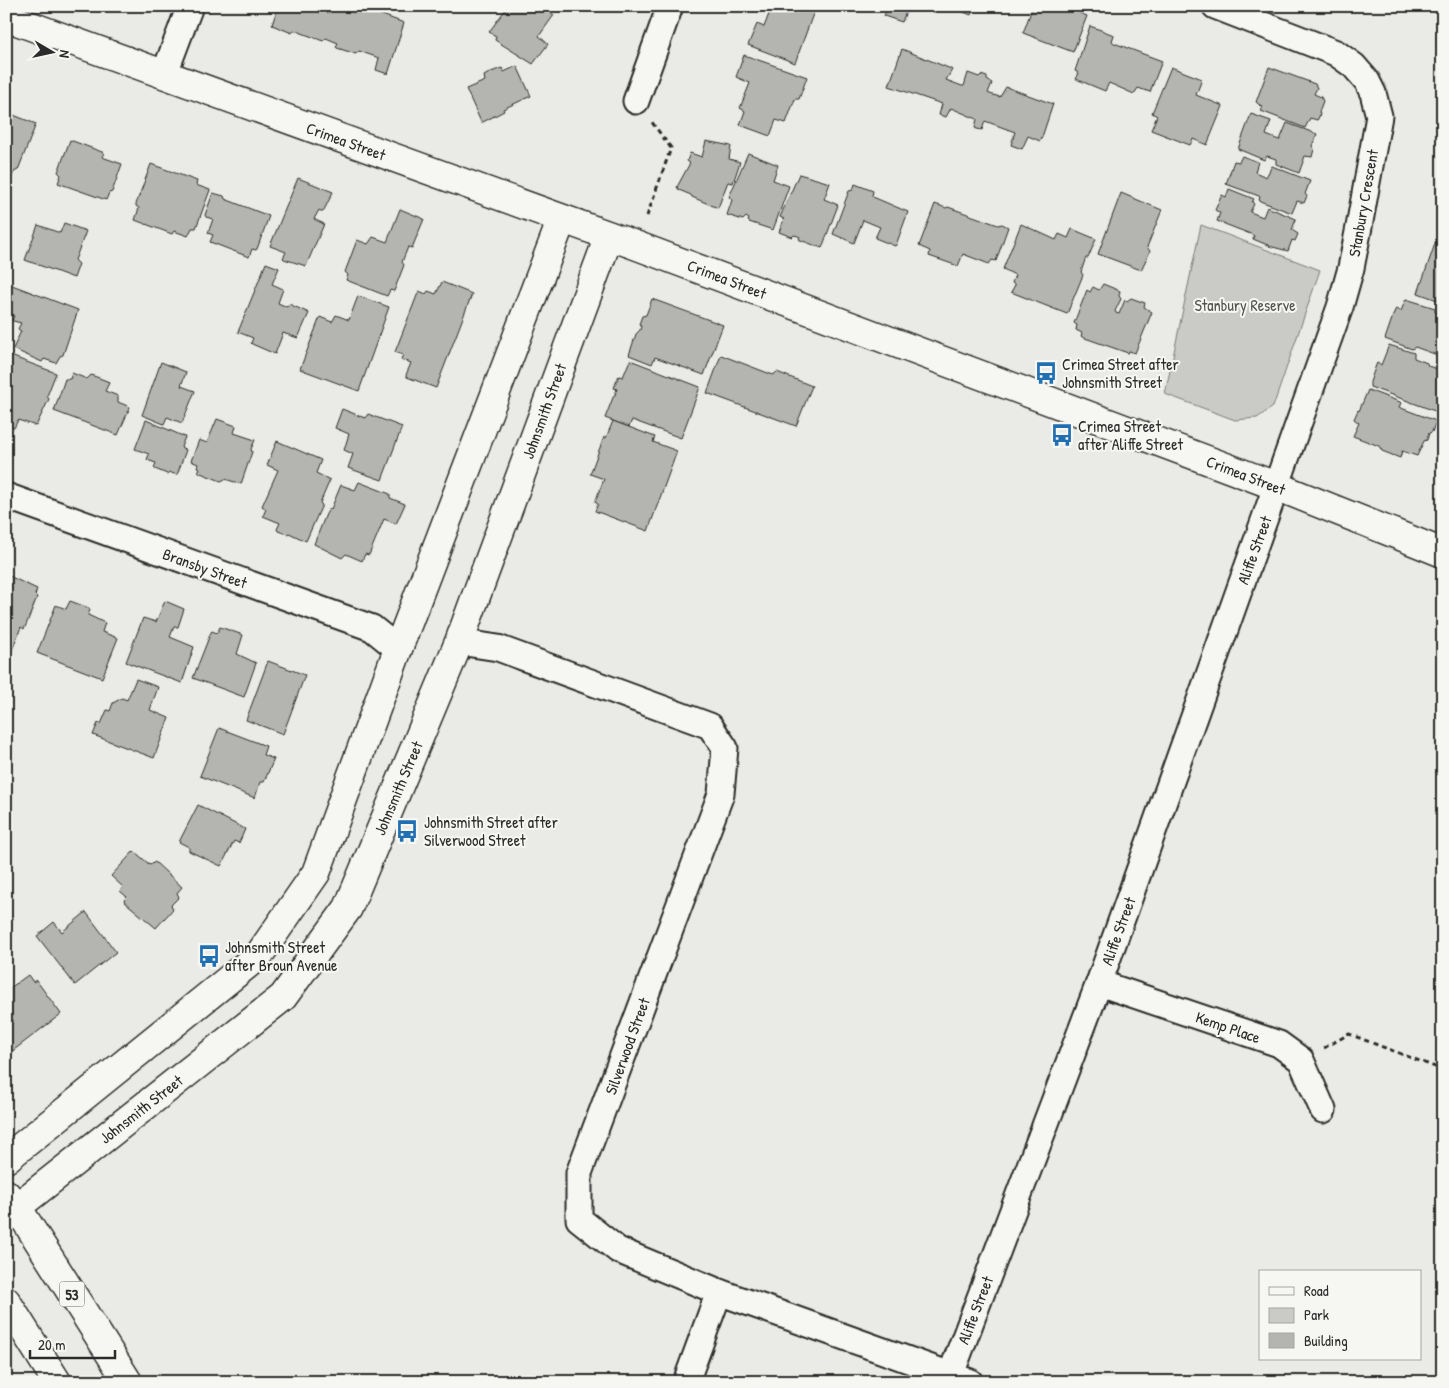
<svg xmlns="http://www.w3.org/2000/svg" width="1449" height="1388" viewBox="0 0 1449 1388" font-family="'Patrick Hand',sans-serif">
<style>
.green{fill:#cacac7;stroke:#7a7a79}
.building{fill:#b4b4b1;stroke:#2b2b2b}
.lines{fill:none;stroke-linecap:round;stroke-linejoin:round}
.street-casing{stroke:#2b2b2b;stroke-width:29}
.secondary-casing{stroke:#2b2b2b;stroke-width:31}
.primary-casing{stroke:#2b2b2b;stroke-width:31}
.path{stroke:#2b2b2b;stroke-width:3;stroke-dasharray:5 4;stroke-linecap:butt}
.street{stroke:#f6f6f2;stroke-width:25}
.secondary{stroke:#f6f6f2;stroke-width:28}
.primary{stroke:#f6f6f2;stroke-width:28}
.labels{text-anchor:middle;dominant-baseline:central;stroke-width:4;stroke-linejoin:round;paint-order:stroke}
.shield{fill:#f6f6f2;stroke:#686867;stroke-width:1}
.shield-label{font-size:15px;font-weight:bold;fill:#2b2b2b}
.street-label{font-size:16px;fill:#2b2b2b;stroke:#f6f6f2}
.park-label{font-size:16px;fill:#535352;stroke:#f6f6f2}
.poi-label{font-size:16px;fill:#2b2b2b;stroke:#f6f6f2;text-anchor:start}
</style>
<rect width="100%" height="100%" fill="#eaeae6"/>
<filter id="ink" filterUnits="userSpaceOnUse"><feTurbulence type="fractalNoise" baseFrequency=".02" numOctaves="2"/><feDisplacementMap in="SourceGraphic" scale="10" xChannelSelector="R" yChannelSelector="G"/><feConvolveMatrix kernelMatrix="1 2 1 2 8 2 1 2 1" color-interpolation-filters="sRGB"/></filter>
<g filter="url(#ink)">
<path class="green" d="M1201,225L1320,270L1273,407L1257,418L1235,420L1165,394Z"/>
<g class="building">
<path d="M278,6H358L404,23L388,74L376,70L379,58L359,51L356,54L337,48L336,47L338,43L326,38L323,41L294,30L292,33L272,25Z"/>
<path d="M508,6H554L550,12L554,15L539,36L548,44L533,64L495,40L496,36L489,32Z"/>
<path d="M772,6H816L795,63L748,45L757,24L764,27Z"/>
<path d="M888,6H908L902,22L884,16Z"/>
<path d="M949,6H974L971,15Z"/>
<path d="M1033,6H1063L1087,16L1073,52L1023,33Z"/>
<path d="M1090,26L1114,35L1112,41L1114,43L1162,61L1150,92L1138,88L1134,94L1109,83L1105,91L1076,79L1079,73L1075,71Z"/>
<path d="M902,49L951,69L952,70L946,80L962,86H964L968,73L979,77L981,75L987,77V80L992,83L988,93L990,94L1000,97L1006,87L1053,104L1041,140L1040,141L1028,136L1022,149L1011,145L1015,132L985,121L982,130L977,129L975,128L977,119L951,108L946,117L939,115L942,104L889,86Z"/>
<path d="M744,55L807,77L799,99H795L786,123L776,120L770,136L740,125L745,111L740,108L750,83L736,77Z"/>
<path d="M517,66L531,96L503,109L504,111L483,122H481L466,89L485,81L484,76L491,72L502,68L504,72Z"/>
<path d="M1171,67L1202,79L1196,95L1223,106L1207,145L1193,139L1190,145L1151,130L1157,116L1152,113Z"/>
<path d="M1269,67L1315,84L1317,88L1314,94L1321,97L1323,101L1319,112L1320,114L1318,119L1317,120L1310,118L1305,128L1261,111L1263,106L1259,105H1260L1256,102Z"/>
<path d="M6,112L36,124L18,170L14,172L6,191Z"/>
<path d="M1251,114L1271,121L1266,135L1279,140H1280L1287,123L1317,134L1312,146L1314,149L1312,157L1305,156L1299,173L1276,164V159L1267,156L1264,160L1238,149Z"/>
<path d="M70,140L102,152L104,153L102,157L122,164L112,192L109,193L106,200L58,183L61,175L58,172Z"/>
<path d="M706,141L731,146L729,159L740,162L733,183L728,182L727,184L718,208L692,197L691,195L679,190L677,187L690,163L687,161L690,153L702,157Z"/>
<path d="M748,153L778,165L773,180L789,186L773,230L749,222L748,221L749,219L746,217L743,220L727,215L732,200L729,197Z"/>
<path d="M1242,156L1258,162L1255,172L1266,177L1272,166L1310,181L1305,194L1307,196L1304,203L1297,201L1292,213L1260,201L1259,200L1260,197L1259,196L1226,184L1234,161L1239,162Z"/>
<path d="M151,164L197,181L196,185L210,190L196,228H192L188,236L174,231L172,234L135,220L139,208L136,206V204Z"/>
<path d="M799,174L830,183L824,199L838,205L822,248L800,240L799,239L800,237L798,236L794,235L792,237L779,232L784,219L780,217Z"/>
<path d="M298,178L333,192L323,212L319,210L314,219L324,224L306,266L284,259L283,258L286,252L270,246Z"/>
<path d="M855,184L873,191L872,196L873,197L908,212L896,245L895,246L875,238L880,227L863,220L854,243L833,234L849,191L853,190Z"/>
<path d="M1229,189L1254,199L1252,202L1254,204L1250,212L1263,217L1267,207L1296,219L1292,230L1298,234L1295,241L1292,240L1288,251L1269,246H1270L1253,239L1254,236L1253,235L1217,221L1220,213L1215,210L1221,197L1222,195L1226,197Z"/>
<path d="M213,193L224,196L225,199L269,216L257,249L256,250L252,249L249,257L210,242L213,235L208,233L213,219L206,217L205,215Z"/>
<path d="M1121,193L1162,210L1147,247L1150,251L1141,270L1098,254Z"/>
<path d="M935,204L946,208L948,207L998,225L1002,224L1008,227L996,261L992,260L989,264L963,254L958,266L929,256L930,251L919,246Z"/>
<path d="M400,209L424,219L412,248L408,247L402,262L404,265L394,291L390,290L387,296L346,280L348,275L345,272L357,240L368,244L373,237L387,242Z"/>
<path d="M64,223L86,231L75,260L79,264L74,278L25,260L38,225L60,233Z"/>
<path d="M1021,224L1056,240L1059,234L1068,238L1072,229L1096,239L1088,258H1086L1085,260L1081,272L1083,275L1067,314L1011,292L1015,285L1012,283L1015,275L1003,269Z"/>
<path d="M1441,226H1443V302L1418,293Z"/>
<path d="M266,263L279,268L272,284L283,289L278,303L287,307L289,304L309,313L298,338L283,333L275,354L252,344L251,343L253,338L238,332Z"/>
<path d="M442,282L472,294L436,388L407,377L406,375L411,363L403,360L401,359L403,355L395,352L418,293L419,291L426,294L428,291L436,294Z"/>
<path d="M1103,284L1120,291L1119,296L1121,299L1115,311L1116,313L1119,314L1125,300L1127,301L1131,298L1145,303L1144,307L1152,312L1135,353L1129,351L1128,353L1082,337L1081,336L1082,333L1076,330L1077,325L1074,323L1087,290L1090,292L1093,287L1099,290Z"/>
<path d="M12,285L78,310L63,355L60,356L56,363L44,359L42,362L13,349L21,331L18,329L21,323L13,321L12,320L14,316L6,312V299Z"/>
<path d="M358,296L389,307L359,391L300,369L320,317L332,322L336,315L349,320Z"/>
<path d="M652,299L723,325L704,375L655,357L652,364L629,355L636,334L640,330L641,326L639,324L642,316L646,315Z"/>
<path d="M1406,299L1435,308V312L1443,315V357L1415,347L1412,349L1385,339L1395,310L1396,309L1401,311Z"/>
<path d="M1389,345L1414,353V358L1427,363L1428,366L1440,370L1437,379L1443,382V414L1370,387V382L1376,365L1377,363L1381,365Z"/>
<path d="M8,355L56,373L47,396L49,399L36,426L18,420L14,428L6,425V359Z"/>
<path d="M721,355L773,375L777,372L812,386L796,426L707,393Z"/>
<path d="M630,360L700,387L681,438L632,420L629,427L605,418L614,395H615L617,389L614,388L618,377L619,376L623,377Z"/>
<path d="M161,362L186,372L181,386L195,391L182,423L167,417L164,424L142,415Z"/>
<path d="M72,373L87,379L91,375L107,381L109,383L105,391L118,396V402L130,407L118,435L54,411L65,379H70Z"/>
<path d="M1368,390L1400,402L1401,403L1399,407L1401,408L1436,421L1432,432L1429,433L1427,440L1424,441L1417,456L1402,451L1400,458L1382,451L1379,446L1353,436L1359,423L1354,419L1358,410L1359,411Z"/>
<path d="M342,409L365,418L368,414L402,427L382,480L348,468L353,454L344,450L349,434L335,428Z"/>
<path d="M217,419L236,426L234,433L255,440L251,449L252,452L241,484L225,479L221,481L198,472L200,468L197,467L198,464L191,461L199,440L207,443Z"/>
<path d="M146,420L185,437L181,447L186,450L177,475L169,472L167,474L155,469L154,468L156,463L147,460L149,454L135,449Z"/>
<path d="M613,421L655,437L653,442L677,451L648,531L595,511L598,504L595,502L604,479L590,474L604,437L606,438Z"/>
<path d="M277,441L321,460L316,473L330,480L320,503L322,505L306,541L289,533L287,534L278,531L277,529L280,523L263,516L266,509L262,506L278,470L267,465Z"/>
<path d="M359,482L390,494V498L405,504L396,524L384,519L369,555L365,554L362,561L346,554L342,558L314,544L326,514L330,508L331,509L341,485L355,490Z"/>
<path d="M9,576L37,589L35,595L37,597L26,625L24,629L21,627L9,658H6V580Z"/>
<path d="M70,601L89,608L90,610L88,615L105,623L102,632L118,638L102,678L37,653L56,605L66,609Z"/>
<path d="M165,601L184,609L178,627H174L170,637L194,647L182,683L126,662L143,618L156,622Z"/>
<path d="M220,627L243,635L237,654L256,663L244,697L193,678L211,632L212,631L217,633Z"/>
<path d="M268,661L305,675L283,734L246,720Z"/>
<path d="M136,679L158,687L150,710L169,718L154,758L93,735L98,723L101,724L107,710L110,711L113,703L122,698L127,700Z"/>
<path d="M219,728L266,746L263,755L274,759L264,782H260L255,798L200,776Z"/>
<path d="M198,805L245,829L239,843L234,841L221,866L189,851V847L179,842Z"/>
<path d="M134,851L150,865L155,862L182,887L177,893L179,897L171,905L173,909L156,928L125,902L124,900L127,897L120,891L123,887L111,876Z"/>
<path d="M86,912L116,952L75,985L37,936L54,922L62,932Z"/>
<path d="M28,975L33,982L36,980L61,1014L6,1056V991Z"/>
</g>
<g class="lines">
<defs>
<g id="street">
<path d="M164,75L190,6"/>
<path d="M636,101L670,6"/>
<path d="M6,496L372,628L398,649"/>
<path d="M459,642L498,648L710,726L725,748L721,794L579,1173V1219L618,1250L719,1292L970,1382"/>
<path d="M1099,983L1279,1044L1301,1060L1323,1110"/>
<path d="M951,1374L1099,983L1266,515L1340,307L1351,268L1359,227L1379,116L1373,93L1367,81L1354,66L1336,53L1215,6"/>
<path d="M686,1382L719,1292"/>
</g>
<g id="secondary">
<path d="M6,1159L259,955L316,873L398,649L562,219"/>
<path d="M17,1207L283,997L348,908L459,642L609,236"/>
</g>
<g id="primary">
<path d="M6,17L635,245L1276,486L1443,553"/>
<path d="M6,1194L17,1207L128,1382"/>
<path d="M6,1301L57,1382"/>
</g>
</defs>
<use href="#street" class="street-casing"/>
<use href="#secondary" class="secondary-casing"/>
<use href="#primary" class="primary-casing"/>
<g class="path">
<path d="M647,216L671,148L651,121"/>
<path d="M1324,1048L1349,1034L1443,1070"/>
</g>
<use href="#street" class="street"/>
<use href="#secondary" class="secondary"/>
<use href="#primary" class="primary"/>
</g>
</g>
<defs>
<symbol id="bus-bare" viewBox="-9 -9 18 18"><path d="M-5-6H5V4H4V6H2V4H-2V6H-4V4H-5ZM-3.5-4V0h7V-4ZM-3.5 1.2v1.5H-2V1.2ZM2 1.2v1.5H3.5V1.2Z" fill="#1f6fb2" stroke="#f6f6f2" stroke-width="2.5" paint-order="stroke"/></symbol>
</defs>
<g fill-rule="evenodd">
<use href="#bus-bare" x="1030" y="357" width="32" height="32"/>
<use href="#bus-bare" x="1046" y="419" width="32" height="32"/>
<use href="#bus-bare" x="391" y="815" width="32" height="32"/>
<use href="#bus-bare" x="193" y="940" width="32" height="32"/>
</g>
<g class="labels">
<rect class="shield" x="59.5" y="1281.5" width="25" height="25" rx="4"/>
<g class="shield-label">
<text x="72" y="1294">53</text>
</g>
<g class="street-label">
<text transform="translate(346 141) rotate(20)">Crimea Street</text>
<text transform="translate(1363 203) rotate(-80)">Stanbury Crescent</text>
<text transform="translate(727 279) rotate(21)">Crimea Street</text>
<text transform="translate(544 411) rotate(-70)">Johnsmith Street</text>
<text transform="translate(1246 475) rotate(21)">Crimea Street</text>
<text transform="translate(1254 550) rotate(-70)">Aliffe Street</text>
<text transform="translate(205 568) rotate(20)">Bransby Street</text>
<text transform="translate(398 788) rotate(-67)">Johnsmith Street</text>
<text transform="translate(1118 931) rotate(-70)">Aliffe Street</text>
<text transform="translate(1228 1027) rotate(19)">Kemp Place</text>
<text transform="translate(627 1046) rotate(-70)">Silverwood Street</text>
<text transform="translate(141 1109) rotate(-38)">Johnsmith Street</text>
<text transform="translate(975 1310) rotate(-69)">Aliffe Street</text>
</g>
<g class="park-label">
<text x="1245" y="305">Stanbury Reserve</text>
</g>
<g class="poi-label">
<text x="1062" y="364">Crimea Street after<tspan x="1062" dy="18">Johnsmith Street</tspan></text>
<text x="1078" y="426">Crimea Street<tspan x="1078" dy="18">after Aliffe Street</tspan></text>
<text x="424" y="822">Johnsmith Street after<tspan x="424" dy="18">Silverwood Street</tspan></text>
<text x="225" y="947">Johnsmith Street<tspan x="225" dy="18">after Broun Avenue</tspan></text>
</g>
</g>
<rect width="1449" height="1388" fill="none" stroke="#f6f6f2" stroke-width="25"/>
<rect x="12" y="12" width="1424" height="1363" fill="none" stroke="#2b2b2b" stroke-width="2" filter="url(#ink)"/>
<rect x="1259" y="1270" width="162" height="90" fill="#f6f6f2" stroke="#a5a5a2"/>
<rect x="1269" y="1287" width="25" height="8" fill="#f6f6f2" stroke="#a5a5a2"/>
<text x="1304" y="1296" font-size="15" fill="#2b2b2b">Road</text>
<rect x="1269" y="1308" width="25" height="15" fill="#cacac7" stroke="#a5a5a2"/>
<text x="1304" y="1320" font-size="15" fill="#2b2b2b">Park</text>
<rect x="1269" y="1333" width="25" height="15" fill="#b4b4b1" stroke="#a5a5a2"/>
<text x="1304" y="1346" font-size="15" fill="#2b2b2b">Building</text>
<g transform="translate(52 52) rotate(99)" stroke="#f6f6f2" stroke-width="4" paint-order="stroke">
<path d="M0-4L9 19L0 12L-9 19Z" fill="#2b2b2b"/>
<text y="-8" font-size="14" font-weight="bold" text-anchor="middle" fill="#2b2b2b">N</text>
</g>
<path d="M30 1350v8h85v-8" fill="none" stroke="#2b2b2b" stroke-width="2.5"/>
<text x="38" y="1350" font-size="15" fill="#2b2b2b" stroke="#f6f6f2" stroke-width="4" paint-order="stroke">20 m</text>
</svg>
